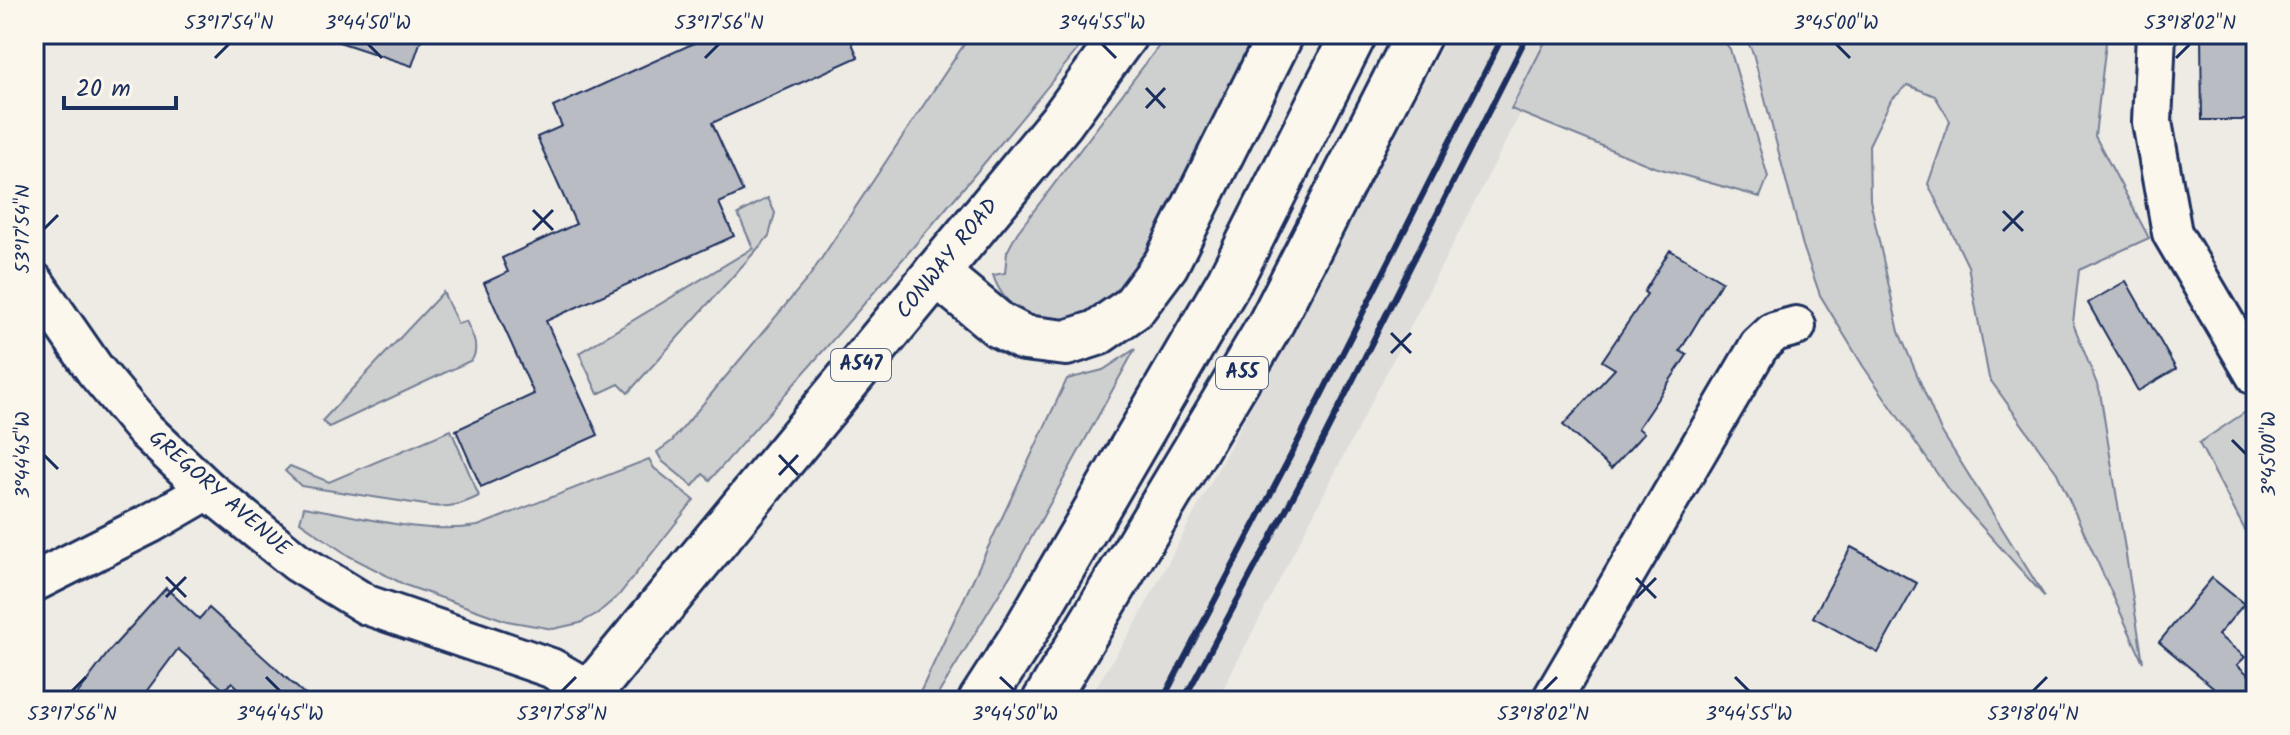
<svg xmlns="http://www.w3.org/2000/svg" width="2290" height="735" viewBox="0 0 2290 735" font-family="Kalam,sans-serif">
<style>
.built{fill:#deddda}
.green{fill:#cecfcf;stroke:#747f96;stroke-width:2}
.building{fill:#b9bcc3;stroke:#1b2f5e;stroke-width:2}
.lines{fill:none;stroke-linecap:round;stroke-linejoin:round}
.minor-casing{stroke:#1b2f5e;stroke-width:44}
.primary-casing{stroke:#1b2f5e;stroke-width:50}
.trunk-casing{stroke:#1b2f5e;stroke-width:50}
.minor{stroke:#fbf7ec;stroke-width:38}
.primary{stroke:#fbf7ec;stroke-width:44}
.trunk{stroke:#fbf7ec;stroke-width:44}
.rail{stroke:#1b2f5e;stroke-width:6}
.ticks{fill:none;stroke:#1b2f5e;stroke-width:3}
.labels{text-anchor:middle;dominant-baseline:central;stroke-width:7;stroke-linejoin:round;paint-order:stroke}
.shield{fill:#fbf7ec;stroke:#5e6b89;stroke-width:2}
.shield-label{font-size:20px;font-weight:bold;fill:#1b2f5e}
.street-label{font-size:22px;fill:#1b2f5e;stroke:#fbf7ec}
.neatline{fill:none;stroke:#1b2f5e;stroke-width:3}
.ticks-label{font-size:20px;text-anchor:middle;fill:#1b2f5e}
</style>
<rect width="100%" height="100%" fill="#eeebe4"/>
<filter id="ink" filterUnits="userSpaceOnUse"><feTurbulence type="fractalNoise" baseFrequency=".0125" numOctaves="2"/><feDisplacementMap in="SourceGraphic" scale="16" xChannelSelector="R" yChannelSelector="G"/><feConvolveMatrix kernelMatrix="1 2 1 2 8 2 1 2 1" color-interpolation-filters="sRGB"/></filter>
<g filter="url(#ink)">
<path class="built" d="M1449,34H1549L1512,108L1520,114L1217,701H1087L1136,623Z"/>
<g class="green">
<path d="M971,34H1090C968,187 839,333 710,480L703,474L693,486L662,461L657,452L672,441L809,277Z"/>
<path d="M1168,34H1256L1141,266C1116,301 1073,332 1029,315C1010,307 999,294 993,275L1005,273L1007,252L1017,233Z"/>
<path d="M1549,34H1718L1730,49L1768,177L1760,197L1654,167L1511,109Z"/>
<path d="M1744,34H2107L2095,136L2149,238L2079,270L2073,323L2100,392L2143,662L2057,473L1989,378L1968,266L1928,184L1950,121L1935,96L1908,85L1891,100L1869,145L1870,200L1899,332L1940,429L2045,597L1947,488L1863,366L1820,295L1803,246L1753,53Z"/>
<path d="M768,198L775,213L769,236L628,393L619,384L598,394L579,353L753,248L738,214Z"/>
<path d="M443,292L458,324L466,321C472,334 480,347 472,360L329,427L322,421Z"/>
<path d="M1135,349L1013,571L934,701H916L1067,379L1103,370Z"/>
<path d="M2256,405V551L2199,443Z"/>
<path d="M451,430L479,496C463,504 450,508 432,506L301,486L285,471L290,466L329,482Z"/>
<path d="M649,459L654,468L694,500L619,595L598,613L580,623L553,629L507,621L405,585L349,556L300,522L304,507C361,516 420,535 478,526Z"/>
</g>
<g class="building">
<path d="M334,34H423L412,66L333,40Z"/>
<path d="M714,34H848L858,57L712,123L743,192L719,203L734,236L546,321L598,435L481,487L456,430L534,394L484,283L508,272L502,258L576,224L537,137L562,126L553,107Z"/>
<path d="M2201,34H2250L2251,120H2202Z"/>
<path d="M1670,250L1722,281L1680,351L1687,355L1638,428L1644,433L1611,469L1563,425L1615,369L1602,361L1647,294L1644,292Z"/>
<path d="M2126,281L2176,369L2138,391L2088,303Z"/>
<path d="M1851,547L1917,583L1878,653L1813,617Z"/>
<path d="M2212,578L2244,604L2218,635L2245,657L2237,665L2256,681V701H2230L2159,642Z"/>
<path d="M166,588L199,619L209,608L312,701H252L232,682L224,690L178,649L139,701H72L111,649Z"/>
</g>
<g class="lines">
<defs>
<g id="minor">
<path d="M2156,34L2152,122L2172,233L2256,376"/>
<path d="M34,282L95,370L145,430L208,490L297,562L367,605L551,668L591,691"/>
<path d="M34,582L151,523L208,490"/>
<path d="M1551,701L1759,346L1774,332L1796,326"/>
</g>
<path id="primary" d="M583,701L1061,122L1125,34"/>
<g id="trunk">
<path d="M936,273L999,325L1024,338L1066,343L1097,333L1133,308L1166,264L1281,34"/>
<path d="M981,701L1019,642L1230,280L1354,34"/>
<path d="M1045,701L1270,325L1419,34"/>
</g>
</defs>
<use href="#minor" class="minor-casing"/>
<use href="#primary" class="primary-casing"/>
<use href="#trunk" class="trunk-casing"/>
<use href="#minor" class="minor"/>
<use href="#primary" class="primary"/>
<use href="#trunk" class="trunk"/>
<g class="rail">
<path d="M1162,701L1291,455L1504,34"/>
<path d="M1183,701L1308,469L1528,34"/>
</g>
</g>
</g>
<path class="ticks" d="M368,44L382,58M1102,44L1116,58M1836,44L1850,58M215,58L229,44M705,58L719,44M2176,58L2190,44M1146,88L1165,108M1146,108L1165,88M533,210L553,230M2003,211L2023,231M44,229L58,215M533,230L553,210M2003,231L2023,211M1391,333L1411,353M1391,353L1411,333M2232,440L2246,454M44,455L58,469M779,455L798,475M779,475L798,455M166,577L186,597M1636,578L1656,598M166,597L186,577M1636,598L1656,578M266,677L280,691M1000,677L1015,691M1735,677L1749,691M72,691L86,677M562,691L576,677M1543,691L1557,677M2033,691L2047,677"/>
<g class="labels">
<g class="shield">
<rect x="831" y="349" width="60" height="32" rx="6"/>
<rect x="1216" y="357" width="52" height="32" rx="6"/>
</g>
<g class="shield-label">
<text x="861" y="365">A547</text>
<text x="1242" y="373">A55</text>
</g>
<g class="street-label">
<text transform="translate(948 259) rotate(-51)">CONWAY ROAD</text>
<text transform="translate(219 494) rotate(41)">GREGORY AVENUE</text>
</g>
</g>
<rect width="2290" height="735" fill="none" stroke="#fbf7ec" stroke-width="88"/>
<path d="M64 96v12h112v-12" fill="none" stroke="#1b2f5e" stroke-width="4"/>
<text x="76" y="96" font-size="24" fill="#1b2f5e" stroke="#fbf7ec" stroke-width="6" paint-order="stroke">20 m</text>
<rect x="44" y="44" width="2202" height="647" class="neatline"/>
<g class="ticks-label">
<text x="229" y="29">53°17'54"N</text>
<text x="368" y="29">3°44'50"W</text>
<text x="719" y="29">53°17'56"N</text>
<text x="1102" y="29">3°44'55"W</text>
<text x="1836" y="29">3°45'00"W</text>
<text x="2190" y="29">53°18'02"N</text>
<text transform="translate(22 229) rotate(-90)" y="7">53°17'54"N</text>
<text transform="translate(2268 454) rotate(-90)" y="7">3°45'00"W</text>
<text transform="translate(22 455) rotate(-90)" y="7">3°44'45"W</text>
<text x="72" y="720">53°17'56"N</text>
<text x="280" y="720">3°44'45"W</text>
<text x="562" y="720">53°17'58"N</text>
<text x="1015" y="720">3°44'50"W</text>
<text x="1543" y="720">53°18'02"N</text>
<text x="1749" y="720">3°44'55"W</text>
<text x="2033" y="720">53°18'04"N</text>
</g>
</svg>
